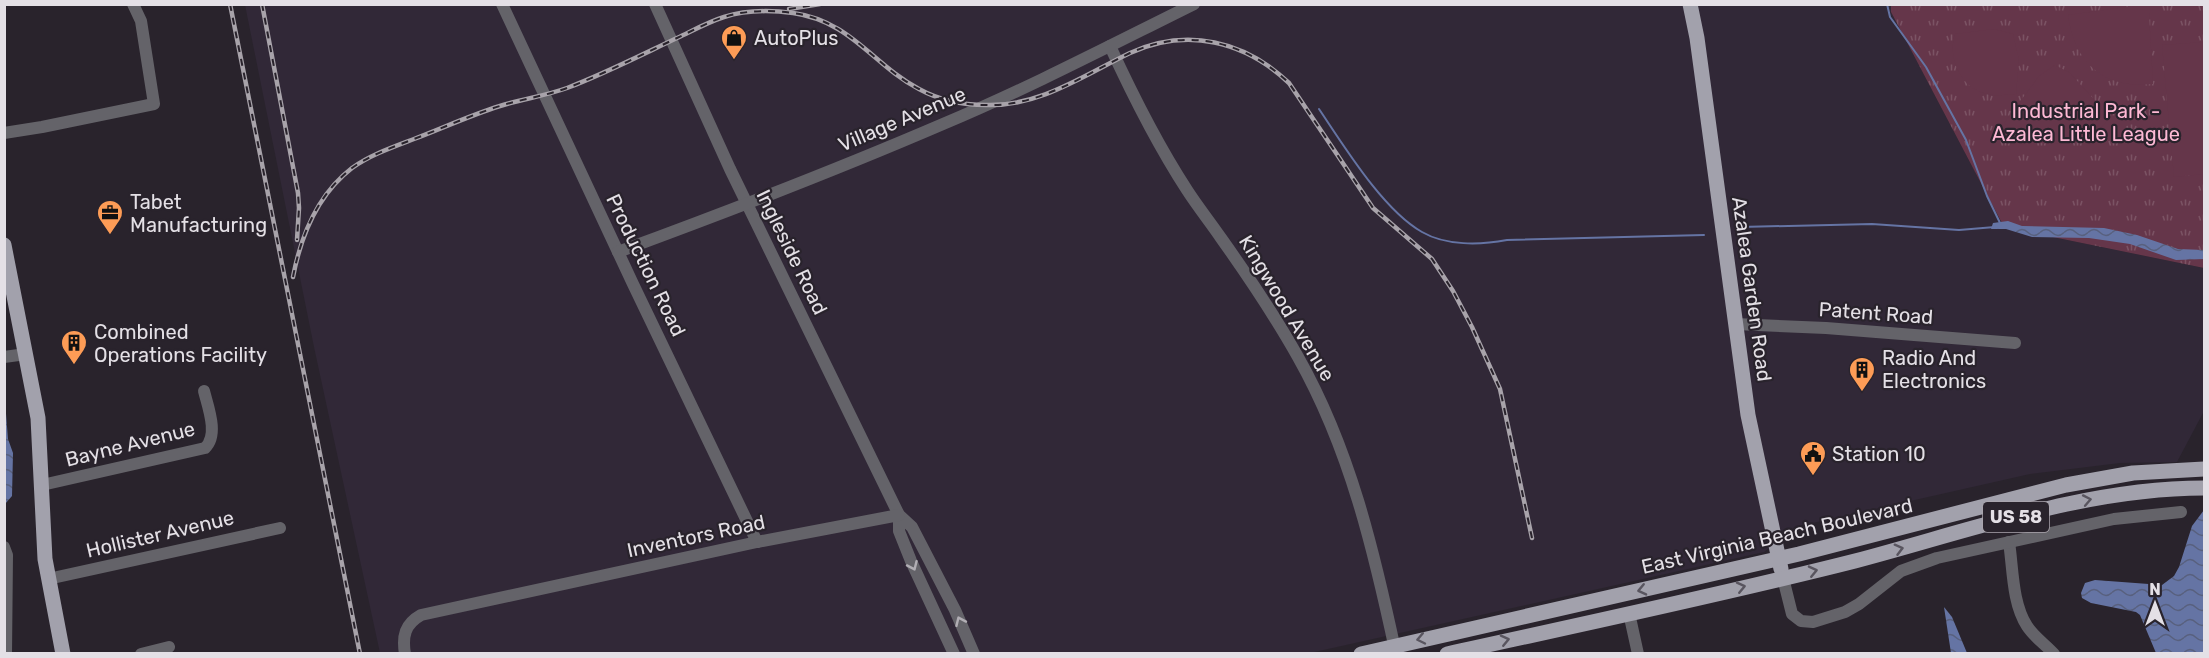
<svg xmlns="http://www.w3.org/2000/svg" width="2209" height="658" viewBox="0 0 2209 658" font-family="Rubik,sans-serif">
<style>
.built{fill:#312837}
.park{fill:url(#park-tufts)}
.pitch{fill:#65364a}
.water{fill:url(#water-waves)}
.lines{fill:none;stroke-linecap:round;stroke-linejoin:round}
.stream{stroke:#6574a4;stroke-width:2}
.minor{stroke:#646369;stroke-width:12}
.major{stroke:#a2a1ac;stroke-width:15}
.rail-casing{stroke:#a8a3aa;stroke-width:4.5}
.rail{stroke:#29232c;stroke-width:2;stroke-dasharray:7;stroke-linecap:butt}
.oneway{stroke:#59555f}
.oneway2{stroke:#b1aeb4}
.labels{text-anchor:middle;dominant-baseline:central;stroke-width:4.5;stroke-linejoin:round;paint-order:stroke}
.shield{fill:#29232c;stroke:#aca7ae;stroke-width:1.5}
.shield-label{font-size:18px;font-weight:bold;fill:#e4e0e6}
.poi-label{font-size:20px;fill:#e4e0e6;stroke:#29232c;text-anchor:start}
.park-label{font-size:20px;fill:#fdb9d4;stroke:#29232c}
.street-label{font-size:20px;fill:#e4e0e6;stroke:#29232c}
</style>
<defs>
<pattern id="park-tufts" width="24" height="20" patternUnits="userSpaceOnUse" patternTransform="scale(1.5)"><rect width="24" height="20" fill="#65364a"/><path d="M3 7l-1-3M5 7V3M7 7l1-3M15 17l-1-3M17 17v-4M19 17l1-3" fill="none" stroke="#7b5364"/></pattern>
<pattern id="water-waves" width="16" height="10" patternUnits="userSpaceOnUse" patternTransform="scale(1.5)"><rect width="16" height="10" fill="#6574a4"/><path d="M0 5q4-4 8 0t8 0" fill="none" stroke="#58607e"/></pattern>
</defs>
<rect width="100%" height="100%" fill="#29232c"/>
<path class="built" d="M245,5H1891V12L2004,227L2204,268V411L2177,462L2120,463L2030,474L1795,527L1764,552L1310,653H380L314,347Z"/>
<path class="park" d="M1891,4L2204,5V268L2004,227L1891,12Z"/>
<g class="pitch">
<path d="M2139,5L2149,13L2153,84C2104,90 2074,62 2068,15Z"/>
<path d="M1994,29L2013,34L2019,60L2016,94C2003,95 1991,97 1978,91C1958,82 1948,54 1955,34Z"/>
<path d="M2204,42V174L2174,177L2162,45Z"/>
<path d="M2055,65L2070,73L2110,117C2106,122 2101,128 2097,132C2091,136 2081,139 2074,140C2047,148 2024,143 2004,123L2039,76Z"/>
</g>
<g class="water">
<path d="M2008,221L2022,226L2104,228L2137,235L2178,249L2204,250V259L2176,260L2130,244L2089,238L2032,237L2006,229H1991L1993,223Z"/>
<path d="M5,401L8,439L13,453L12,496L5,504Z"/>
<path d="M2204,510V653H2156L2140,615L2136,612L2091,603L2082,598L2081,593L2085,583L2095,580L2162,585L2174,576L2179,567L2192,526Z"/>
<path d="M1944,607L1952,617L1967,653H1951Z"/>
</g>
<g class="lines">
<g class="stream">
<path d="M1887,4L1890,17L1926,67L1966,140L1987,196L2001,225"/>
<path d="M1319,109C1344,146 1383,210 1422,232C1446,246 1480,245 1507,240L1704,235"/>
<path d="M1740,227L1872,224L1959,230L1995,227"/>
</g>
<g class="minor">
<path d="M502,4L633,284L757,542"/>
<path d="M655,4L730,169L899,515L912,527L955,610L974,654"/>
<path d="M1110,46C1133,96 1157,144 1187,190C1198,207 1210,222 1221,238C1248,276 1275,316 1298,357C1350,449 1374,551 1396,654"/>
<path d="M4,133L42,127L154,104L141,21L133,4"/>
<path d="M618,252C727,212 836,170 943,124C1029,88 1111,45 1194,4"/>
<path d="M1735,324L1826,328L2015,343"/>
<path d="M4,357L26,354"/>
<path d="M42,485L205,448C219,435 208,407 204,391"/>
<path d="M899,515V531L911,561L954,654"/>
<path d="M2009,542C2013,568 2012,603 2027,626C2034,637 2045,644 2054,654"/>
<path d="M4,547L7,555L6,654"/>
<path d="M1783,578L1792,614L1801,621L1813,622L1845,612L1859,604L1901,571L1937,558L2114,519L2181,512"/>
<path d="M48,579L280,528"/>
<path d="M1629,613L1638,654"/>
<path d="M141,654L169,647"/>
<path d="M405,654C402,636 405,624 421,615L757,542L899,515"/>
</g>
<g class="major">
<path d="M1690,4L1697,38L1748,415L1781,569"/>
<path d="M4,245L38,418L45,559L63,654"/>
<path d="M1361,654L1799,554L2066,485L2133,473L2204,469"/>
<path d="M1447,654C1583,624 1721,595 1855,561C1969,531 2085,488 2204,488"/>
</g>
<defs>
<g id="rail">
<path d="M230,4L360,654"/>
<path d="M262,4L298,193L299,208L297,240"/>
<path d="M789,9L820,4"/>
<path d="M293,277C301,235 317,195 352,168C370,155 393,147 414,139C443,128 471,115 500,106C522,99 545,96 567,88C604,74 641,55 677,38C692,31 708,22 724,17C746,10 770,10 793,13C851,21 873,65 919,89C939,100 964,105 986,105C1039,107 1084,75 1130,53C1187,27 1245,41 1289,83L1373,208L1432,259L1453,291L1472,327L1500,389L1532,538"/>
</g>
</defs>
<use href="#rail" class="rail-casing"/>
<use href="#rail" class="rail"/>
</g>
<defs><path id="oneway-chevron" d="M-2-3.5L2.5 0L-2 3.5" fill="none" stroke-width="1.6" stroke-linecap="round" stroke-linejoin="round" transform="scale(1.5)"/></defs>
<g class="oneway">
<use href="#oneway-chevron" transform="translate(2087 500) rotate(-11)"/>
<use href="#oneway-chevron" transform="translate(1899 549) rotate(-15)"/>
<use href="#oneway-chevron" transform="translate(1813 571) rotate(-13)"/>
<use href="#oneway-chevron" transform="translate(1741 587) rotate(-13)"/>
<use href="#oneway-chevron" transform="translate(1642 590) rotate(167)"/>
<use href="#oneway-chevron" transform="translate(1421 639) rotate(168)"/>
<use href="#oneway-chevron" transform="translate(1505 640) rotate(-13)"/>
</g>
<g class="oneway2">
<use href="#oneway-chevron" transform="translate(913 566) rotate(66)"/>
<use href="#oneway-chevron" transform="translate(960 621) rotate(-114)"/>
</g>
<defs>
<symbol id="shop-pin" viewBox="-11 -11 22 30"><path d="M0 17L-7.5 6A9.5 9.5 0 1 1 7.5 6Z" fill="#fd9c56" stroke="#29232c"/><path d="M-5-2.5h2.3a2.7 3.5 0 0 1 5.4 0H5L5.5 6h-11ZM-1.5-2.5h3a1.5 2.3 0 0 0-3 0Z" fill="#111"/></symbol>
<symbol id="office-pin" viewBox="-11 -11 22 30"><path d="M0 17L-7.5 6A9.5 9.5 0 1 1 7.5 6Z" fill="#fd9c56" stroke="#29232c"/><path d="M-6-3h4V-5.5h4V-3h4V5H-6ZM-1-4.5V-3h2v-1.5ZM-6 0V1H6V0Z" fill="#111"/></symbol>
<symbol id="building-pin" viewBox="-11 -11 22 30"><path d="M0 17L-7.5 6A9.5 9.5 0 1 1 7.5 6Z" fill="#fd9c56" stroke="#29232c"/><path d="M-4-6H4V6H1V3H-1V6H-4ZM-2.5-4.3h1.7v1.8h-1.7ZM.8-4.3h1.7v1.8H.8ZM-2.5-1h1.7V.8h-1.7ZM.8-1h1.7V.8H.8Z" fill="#111"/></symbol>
<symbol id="civic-pin" viewBox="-11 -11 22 30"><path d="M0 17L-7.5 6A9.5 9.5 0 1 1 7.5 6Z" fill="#fd9c56" stroke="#29232c"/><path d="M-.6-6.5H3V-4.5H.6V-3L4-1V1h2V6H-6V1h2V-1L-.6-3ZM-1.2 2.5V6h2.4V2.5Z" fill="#111"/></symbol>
</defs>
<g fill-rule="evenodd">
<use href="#shop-pin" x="719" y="23" width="30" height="40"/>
<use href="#office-pin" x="95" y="198" width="30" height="40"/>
<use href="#building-pin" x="59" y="328" width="30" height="40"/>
<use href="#building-pin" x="1847" y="355" width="30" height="40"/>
<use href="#civic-pin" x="1798" y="439" width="30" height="40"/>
</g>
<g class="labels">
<rect class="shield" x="1983" y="502" width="66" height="30" rx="4.5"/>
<g class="shield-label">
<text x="2016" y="517">US 58</text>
</g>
<g class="poi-label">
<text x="754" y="38">AutoPlus</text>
<text x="130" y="202">Tabet<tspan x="130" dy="23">Manufacturing</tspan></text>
<text x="94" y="332">Combined<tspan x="94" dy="23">Operations Facility</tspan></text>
<text x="1882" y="358">Radio And<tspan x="1882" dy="23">Electronics</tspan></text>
<text x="1832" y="454">Station 10</text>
</g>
<g class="park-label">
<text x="2086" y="111">Industrial Park -<tspan x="2086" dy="23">Azalea Little League</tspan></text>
</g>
<g class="street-label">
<text transform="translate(902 119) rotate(-23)">Village Avenue</text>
<text transform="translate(792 252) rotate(64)">Ingleside Road</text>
<text transform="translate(646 265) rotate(64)">Production Road</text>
<text transform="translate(1752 289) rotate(82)">Azalea Garden Road</text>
<text transform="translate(1287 308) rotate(59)">Kingwood Avenue</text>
<text transform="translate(1876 313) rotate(4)">Patent Road</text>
<text transform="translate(130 444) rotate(-14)">Bayne Avenue</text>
<text transform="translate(160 534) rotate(-13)">Hollister Avenue</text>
<text transform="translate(696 536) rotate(-12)">Inventors Road</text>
<text transform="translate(1777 536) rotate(-13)">East Virginia Beach Boulevard</text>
</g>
</g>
<rect width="2209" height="658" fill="none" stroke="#e4e0e6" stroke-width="12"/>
<g transform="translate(2155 604)" stroke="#29232c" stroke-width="4.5" paint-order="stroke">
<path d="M0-4.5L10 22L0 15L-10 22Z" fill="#e4e0e6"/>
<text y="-9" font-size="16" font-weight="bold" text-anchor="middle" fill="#e4e0e6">N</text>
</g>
</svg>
